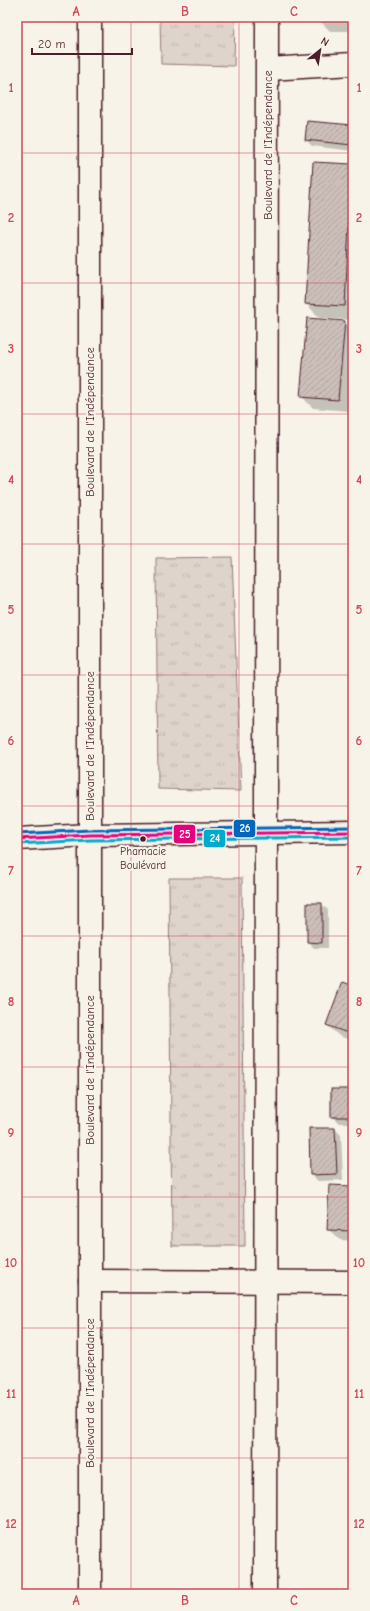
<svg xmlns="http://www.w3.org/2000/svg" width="370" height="1611" viewBox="0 0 370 1611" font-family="'Comic Neue',sans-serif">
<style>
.park{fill:url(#park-tufts);stroke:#947a7c}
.shadow{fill:#0003}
.building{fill:url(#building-hatch);stroke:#4a1f2b}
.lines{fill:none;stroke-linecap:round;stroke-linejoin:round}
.street-casing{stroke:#4a1f2b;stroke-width:25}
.secondary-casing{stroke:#4a1f2b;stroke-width:25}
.highway-casing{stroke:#4a1f2b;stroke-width:25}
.street{stroke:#f7f3e8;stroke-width:22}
.secondary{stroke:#f7f3e8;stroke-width:22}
.highway{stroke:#f7f3e8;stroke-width:22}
.bus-1-casing{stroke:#f7f3e8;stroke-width:6}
.bus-2-casing{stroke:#f7f3e8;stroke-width:6}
.bus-3-casing{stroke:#f7f3e8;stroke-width:6}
.bus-1{stroke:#e5007d;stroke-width:3}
.bus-2{stroke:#00a9ce;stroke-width:3}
.bus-3{stroke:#0065bd;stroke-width:3}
.grid{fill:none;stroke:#d1495b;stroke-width:1;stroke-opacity:0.55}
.bus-dot{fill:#4a1f2b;stroke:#f7f3e8;stroke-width:1.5}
.labels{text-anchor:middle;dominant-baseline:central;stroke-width:4;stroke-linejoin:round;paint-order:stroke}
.bus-label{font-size:11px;fill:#4a1f2b;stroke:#f7f3e8}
.street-label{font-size:12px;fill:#4a1f2b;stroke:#f7f3e8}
.line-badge{stroke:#f7f3e8;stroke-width:1.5}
.badge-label{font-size:11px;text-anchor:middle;font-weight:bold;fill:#fff}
.neatline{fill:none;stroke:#d1495b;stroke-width:1.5}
.grid-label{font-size:13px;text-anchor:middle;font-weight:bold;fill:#d1495b}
</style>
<defs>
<pattern id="park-tufts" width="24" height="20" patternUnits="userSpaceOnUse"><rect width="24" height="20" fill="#ded4cc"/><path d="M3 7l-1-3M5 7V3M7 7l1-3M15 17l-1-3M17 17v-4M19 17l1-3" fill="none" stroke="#c0b6af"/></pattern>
<pattern id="building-hatch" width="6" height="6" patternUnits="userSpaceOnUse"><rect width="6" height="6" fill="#ccbfb9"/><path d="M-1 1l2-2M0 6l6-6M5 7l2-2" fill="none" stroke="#b1a49f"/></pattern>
</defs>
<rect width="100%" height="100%" fill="#f7f3e8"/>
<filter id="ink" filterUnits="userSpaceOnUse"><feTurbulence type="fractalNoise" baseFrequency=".025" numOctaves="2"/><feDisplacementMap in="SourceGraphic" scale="8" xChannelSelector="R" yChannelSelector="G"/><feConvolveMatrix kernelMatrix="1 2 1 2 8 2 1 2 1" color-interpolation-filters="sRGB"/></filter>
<g filter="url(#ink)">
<g class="park">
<path d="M160,17H235L234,66L161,64Z"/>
<path d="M232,557L241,791L158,789L156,558Z"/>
<path d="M169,878H242L245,1246H172Z"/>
</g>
<g class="shadow">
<path d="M316,17H353V31H330Z"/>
<path d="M308,122L353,126V151L312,146L306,140Z"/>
<path d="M352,165L353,320L320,318L306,304Z"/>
<path d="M344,322L353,330V363L349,411L313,408L302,397Z"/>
<path d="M321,904L328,910V948H314L308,942Z"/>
<path d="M353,987V1041L339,1036L327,1025Z"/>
<path d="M353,1090V1123H339L332,1117Z"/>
<path d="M335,1129L341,1135L343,1180L318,1181L311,1175Z"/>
<path d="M353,1187V1241L340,1240L328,1229Z"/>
</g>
<g class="building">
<path d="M307,121L353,125L352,145L305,140Z"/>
<path d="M313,162L352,164L345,306L305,304Z"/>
<path d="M307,318L345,321L338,400L300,397Z"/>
<path d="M307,903H322V943L307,942Z"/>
<path d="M342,982L353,986V1035L326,1025Z"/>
<rect x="331" y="1089" width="22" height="28"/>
<path d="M309,1128H335L337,1174L310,1175Z"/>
<path d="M329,1185L353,1186V1231L327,1230Z"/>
</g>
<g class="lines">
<defs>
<g id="street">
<path d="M268,69L353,64"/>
<path d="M90,1281L353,1282"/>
<path d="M265,1594L267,17"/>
</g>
<path id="secondary" d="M17,839L90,835L353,832"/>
<path id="highway" d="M90,1594V17"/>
</defs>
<use href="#street" class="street-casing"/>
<use href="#secondary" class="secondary-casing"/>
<use href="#highway" class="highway-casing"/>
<use href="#street" class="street"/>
<use href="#secondary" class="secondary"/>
<use href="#highway" class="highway"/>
<defs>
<path id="bus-1" d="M17,839L90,835L353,832"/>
<path id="bus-2" d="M17,844L90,840L353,837"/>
<path id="bus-3" d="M17,834L90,830L353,827"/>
</defs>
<use href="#bus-1" class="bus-1-casing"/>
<use href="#bus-2" class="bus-2-casing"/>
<use href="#bus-3" class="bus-3-casing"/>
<use href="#bus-1" class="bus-1"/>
<use href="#bus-2" class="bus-2"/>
<use href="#bus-3" class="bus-3"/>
</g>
</g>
<path class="grid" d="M131,17V1594M239,17V1594M17,153H353M17,283H353M17,414H353M17,544H353M17,675H353M17,806H353M17,936H353M17,1067H353M17,1197H353M17,1328H353M17,1458H353"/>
<circle class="bus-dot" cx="143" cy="839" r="3.5"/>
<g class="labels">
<g class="bus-label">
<text x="143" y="851">Phamacie<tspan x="143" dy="14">Boulévard</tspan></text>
</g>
<g class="street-label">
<text transform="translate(268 145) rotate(-90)">Boulevard de l'Indépendance</text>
<text transform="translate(90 422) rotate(-90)">Boulevard de l'Indépendance</text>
<text transform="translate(90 746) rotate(-90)">Boulevard de l'Indépendance</text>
<text transform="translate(90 1070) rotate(-90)">Boulevard de l'Indépendance</text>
<text transform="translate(90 1393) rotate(-90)">Boulevard de l'Indépendance</text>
</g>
</g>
<g class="line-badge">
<rect x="233" y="819" width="23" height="19" rx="4" fill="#0065bd"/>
<rect x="173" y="824" width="23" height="20" rx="4" fill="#e5007d"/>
<rect x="203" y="829" width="23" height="19" rx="4" fill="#00a9ce"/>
</g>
<g class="badge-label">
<text x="245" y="832">26</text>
<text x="185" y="838">25</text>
<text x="215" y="842">24</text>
</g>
<rect width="370" height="1611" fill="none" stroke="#f7f3e8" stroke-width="44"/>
<g transform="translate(320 50) rotate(30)" stroke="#f7f3e8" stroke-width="3" paint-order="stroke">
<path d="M0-3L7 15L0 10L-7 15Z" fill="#4a1f2b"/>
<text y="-6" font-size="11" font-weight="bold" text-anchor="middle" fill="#4a1f2b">N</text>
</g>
<path d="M32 48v6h100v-6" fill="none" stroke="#4a1f2b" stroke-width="2"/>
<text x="38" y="48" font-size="12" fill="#4a1f2b" stroke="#f7f3e8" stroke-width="3" paint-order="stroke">20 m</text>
<rect x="22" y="22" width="326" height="1567" class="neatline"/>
<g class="grid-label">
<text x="76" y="16">A</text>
<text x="185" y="16">B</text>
<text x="294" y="16">C</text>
<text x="11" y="92">1</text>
<text x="359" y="92">1</text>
<text x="11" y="222">2</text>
<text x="359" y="222">2</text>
<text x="11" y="353">3</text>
<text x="359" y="353">3</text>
<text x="11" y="484">4</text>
<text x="359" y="484">4</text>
<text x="11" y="614">5</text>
<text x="359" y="614">5</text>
<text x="11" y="745">6</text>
<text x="359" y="745">6</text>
<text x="11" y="875">7</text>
<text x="359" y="875">7</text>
<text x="11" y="1006">8</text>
<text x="359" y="1006">8</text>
<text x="11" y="1137">9</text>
<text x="359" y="1137">9</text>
<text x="11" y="1267">10</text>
<text x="359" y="1267">10</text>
<text x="11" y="1398">11</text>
<text x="359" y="1398">11</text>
<text x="11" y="1528">12</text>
<text x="359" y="1528">12</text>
<text x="76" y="1605">A</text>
<text x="185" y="1605">B</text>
<text x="294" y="1605">C</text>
</g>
</svg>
